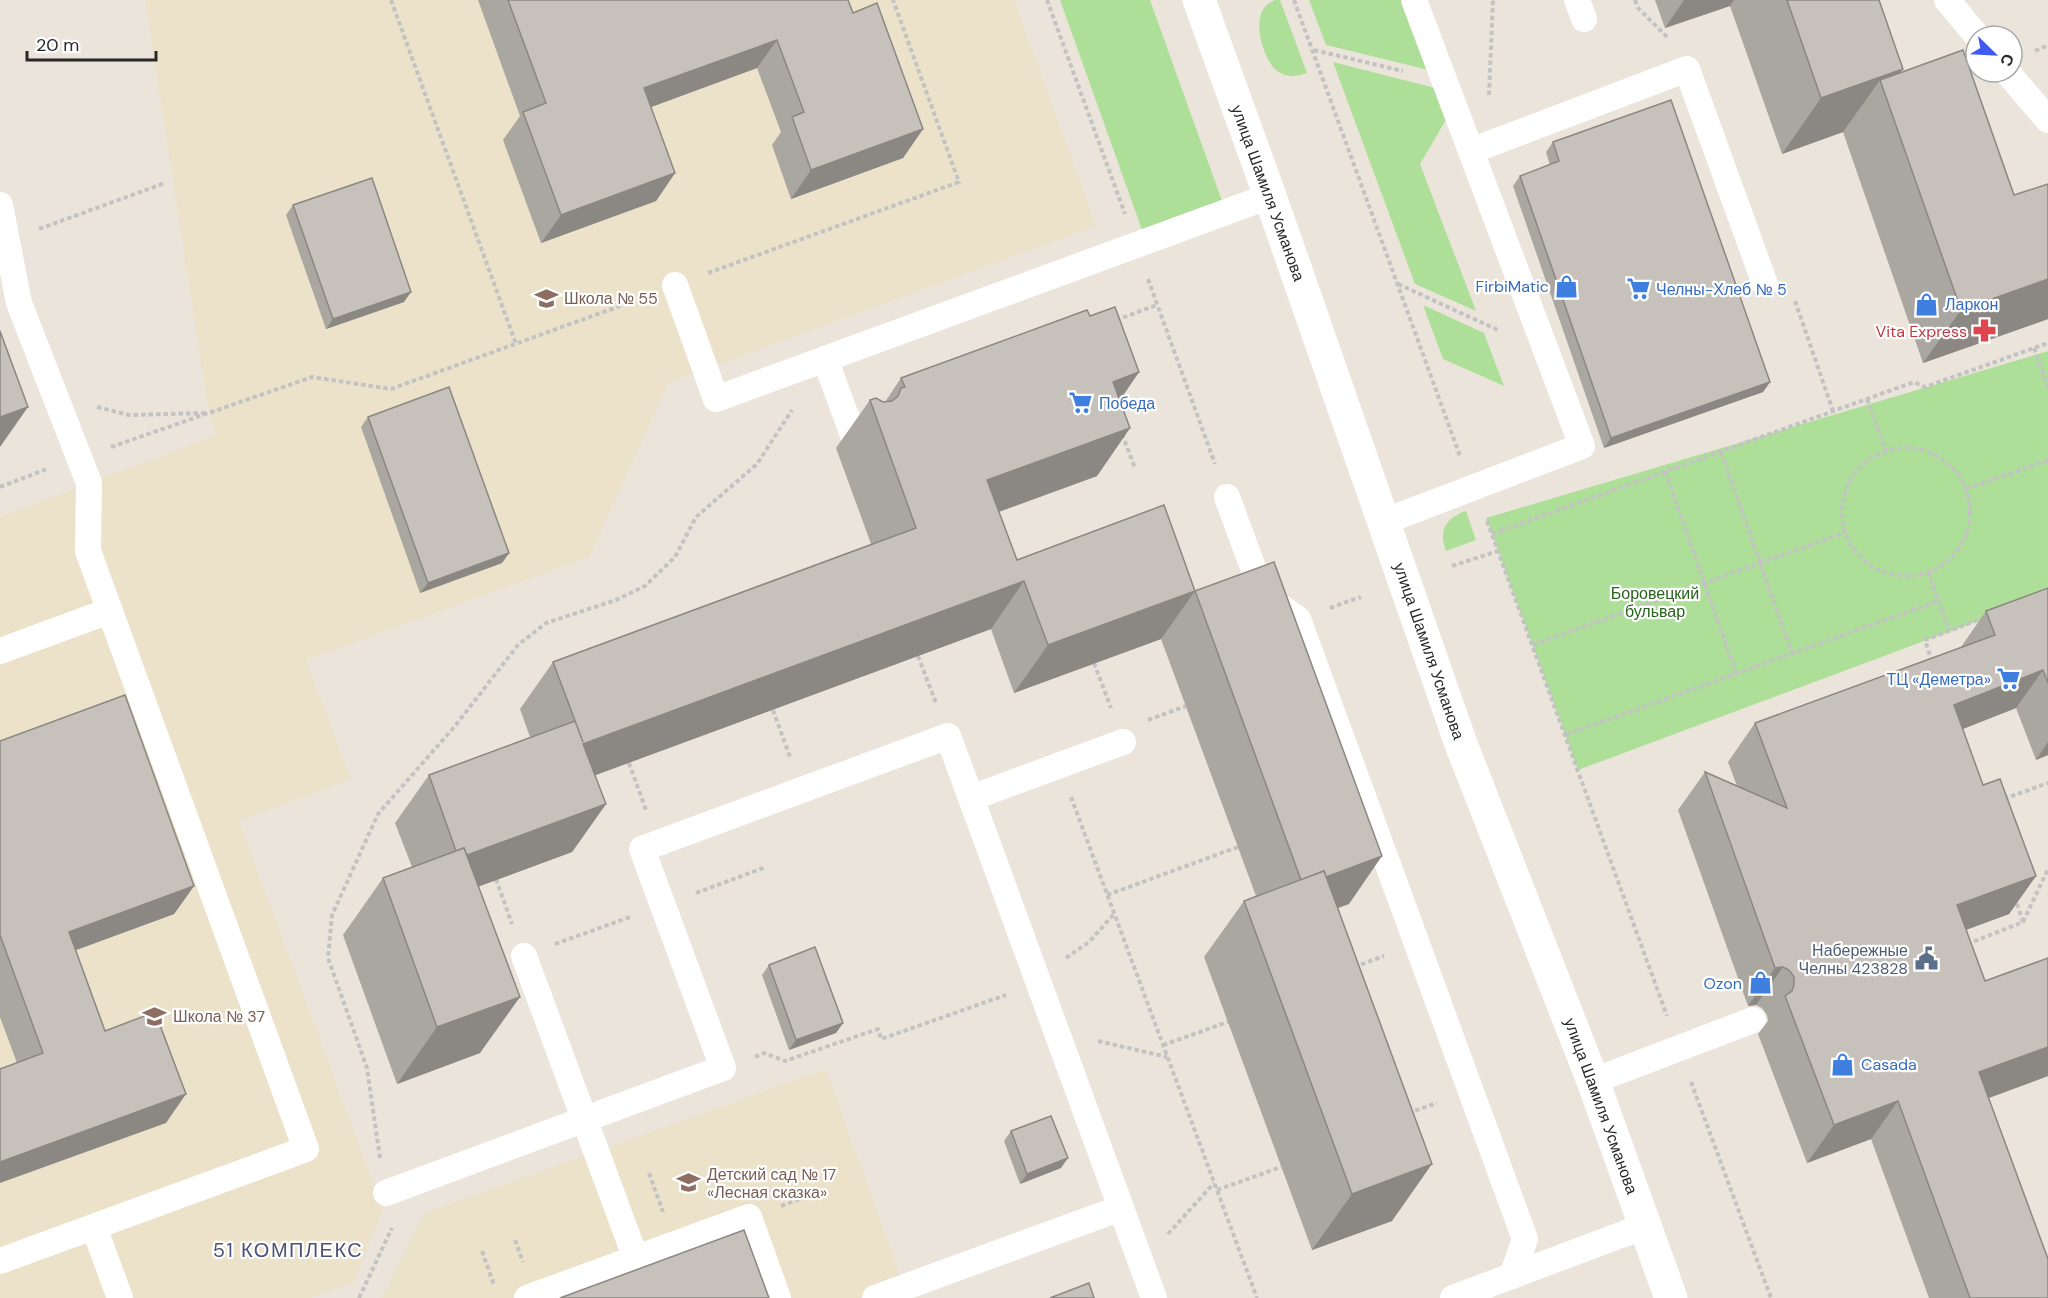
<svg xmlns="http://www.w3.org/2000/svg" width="2048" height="1298" viewBox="0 0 2048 1298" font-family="'DM Sans',sans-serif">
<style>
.education{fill:#ece2ca}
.green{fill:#aedf99}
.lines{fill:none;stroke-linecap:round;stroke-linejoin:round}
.path{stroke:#c3c3c3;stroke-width:4;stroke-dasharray:4.5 3;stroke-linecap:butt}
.service{stroke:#fff;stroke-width:26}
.minor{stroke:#fff;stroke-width:33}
.wall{fill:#aaa6a0}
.shaded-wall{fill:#8b8782}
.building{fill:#c6c1ba;stroke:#8b8782;stroke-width:1.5}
.labels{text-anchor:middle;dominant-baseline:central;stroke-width:4.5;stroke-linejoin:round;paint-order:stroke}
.street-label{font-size:16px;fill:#292929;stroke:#fff}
.shop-label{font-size:16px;fill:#366cbe;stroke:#fff;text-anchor:start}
.education-label{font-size:16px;fill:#785e54;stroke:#fff;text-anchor:start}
.health-label{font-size:16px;fill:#be3a42;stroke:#fff;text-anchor:end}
.park-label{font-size:16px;fill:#28621c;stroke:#fff}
.service-label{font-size:16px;fill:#4e5e75;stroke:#fff;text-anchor:end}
.quarter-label{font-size:20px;letter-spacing:1.5px;fill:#4b5177;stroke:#fff}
</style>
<rect width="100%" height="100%" fill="#ebe4db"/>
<g class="education">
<path d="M145,0H1014L1096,226L668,383L589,557L306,660L351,779L239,821L383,1210L354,1282L311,1298H0V517L217,435L209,413Z"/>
<path d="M826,1069L908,1298H382L425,1213Z"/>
</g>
<g class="green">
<path d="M1060,0H1150L1222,201L1142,230Z"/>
<path d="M1275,0H1280L1307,73C1284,81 1272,72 1264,50C1258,33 1254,8 1275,0Z"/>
<path d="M1309,0H1401L1429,70L1326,45Z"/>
<path d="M1333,62L1435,88L1447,118L1420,164L1476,311L1415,284Z"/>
<path d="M1423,305L1484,333L1504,386L1443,359Z"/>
<path d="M2048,351V595L1578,770L1486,518Z"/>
<path d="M1466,511L1476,540L1446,551C1438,530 1446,518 1466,511Z"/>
</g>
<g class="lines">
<g class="path">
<path d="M391,0L516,344"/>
<path d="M1047,0L1125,214"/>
<path d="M1294,0L1460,456"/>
<path d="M1635,0L1638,8L1668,38"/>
<path d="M1314,50L1403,71"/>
<path d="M2035,51L2048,45"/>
<path d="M1489,95L1493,0"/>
<path d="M39,229L165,183"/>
<path d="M708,273L959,182L893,0"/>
<path d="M1148,279L1215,464"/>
<path d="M1398,284L1500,331"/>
<path d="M1795,301L1833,411"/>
<path d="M1116,320L1157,305"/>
<path d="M2034,348L2048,387"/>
<path d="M1867,399L1886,452"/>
<path d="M97,407L129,415L206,413"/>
<path d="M1122,434L1135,468"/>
<path d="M111,447L312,377L391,389L642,298"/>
<circle cx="1906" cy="512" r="64"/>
<path d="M1721,452L1792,653"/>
<path d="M1665,471L1736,673"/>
<path d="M0,487L47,469"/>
<path d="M1966,489L2048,460"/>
<path d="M1487,521L1667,1016"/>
<path d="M1492,534L1914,382L1925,387L2048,343"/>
<path d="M1452,566L1498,551"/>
<path d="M1928,572L1949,630"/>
<path d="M1330,608L1361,597"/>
<path d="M1533,645L1846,532"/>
<path d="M918,656L936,703"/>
<path d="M1932,662L1925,640L1986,617"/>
<path d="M1094,663L1111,708"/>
<path d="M773,710L790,757"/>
<path d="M1148,720L1186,706"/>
<path d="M1565,735L1938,601"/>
<path d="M629,763L646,810"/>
<path d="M1071,797L1257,1298"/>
<path d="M2004,799L2048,783"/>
<path d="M496,879L512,924"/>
<path d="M696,893L766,867"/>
<path d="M1107,895L1238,847"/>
<path d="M2023,922L2048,869"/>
<path d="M555,944L630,917"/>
<path d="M1967,944L2023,922L2015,898"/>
<path d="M1066,958L1089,942L1114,914"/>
<path d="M1354,967L1384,956"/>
<path d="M1098,1041L1167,1057"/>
<path d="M1163,1045L1228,1022"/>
<path d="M755,1057L764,1053L785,1061L878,1029L881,1039L1006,995"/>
<path d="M1691,1082L1771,1298"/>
<path d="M1408,1113L1437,1103"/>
<path d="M380,1158L367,1068L328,958L332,915L378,814L455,726L518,645L546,623L616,600L645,586L675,557L696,517L757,464L792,410"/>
<path d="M649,1173L663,1212"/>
<path d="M1217,1190L1281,1167"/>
<path d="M781,1206L817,1193"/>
<path d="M1168,1234L1214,1183"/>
<path d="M515,1240L523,1262"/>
<path d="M482,1251L494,1285"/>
<path d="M359,1298L392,1228"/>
</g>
<g class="service">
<path d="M1577,0L1584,19"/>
<path d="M1947,0L1977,36"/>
<path d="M2007,72L2048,120"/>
<path d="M1471,151L1687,69L1765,284"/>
<path d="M0,205L19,303L89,483L88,551L306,1149L0,1261"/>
<path d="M675,285L716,399L1270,196"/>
<path d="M825,359L853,435"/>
<path d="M1227,497L1263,595L1298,619L1525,1239L1512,1276"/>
<path d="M1383,522L1582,446L1414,0"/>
<path d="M0,651L109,611"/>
<path d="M971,798L1154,1298"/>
<path d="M524,956L636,1259"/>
<path d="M1593,1081L1753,1020"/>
<path d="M386,1193L723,1068L642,849L948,736L971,798L1123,742"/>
<path d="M94,1227L120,1298"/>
<path d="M527,1298L749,1217L778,1298"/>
<path d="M875,1298L1121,1208"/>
<path d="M1453,1298L1645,1226"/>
</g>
<path class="minor" d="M1199,0L1270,196L1461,744L1593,1081L1671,1298"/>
</g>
<g class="wall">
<path d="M478,0H848L853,13L923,129L903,158L791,199L772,145L781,132L757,68L651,107L675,173L656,201L541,243L503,140L520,116Z"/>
<path d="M1655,0H1879L1900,73L2048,319L1923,363L1843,132L1782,154L1730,6L1665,28Z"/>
<path d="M1553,142L1770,382L1763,392L1604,448L1513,186L1520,176L1550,165L1546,152Z"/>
<path d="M293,205L404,302L326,329L286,215Z"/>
<path d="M1090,316L1139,372L1120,400L1130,428L1097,476L999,512L1017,560L1195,591L1349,904L1337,908L1392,1221L1312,1250L1204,957L1244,901L1256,896L1161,639L1014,693L991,629L595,775L606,804L572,852L479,886L480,1053L397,1084L343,935L383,878L412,867L395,823L429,775L530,737L520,709L553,662L871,544L836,448L870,400L885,402L901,378Z"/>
<path d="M368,417L509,553L502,563L420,593L361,427Z"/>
<path d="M2048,588V755L2036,760L2016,708L1963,729L1983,785L2036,876L2009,914L1966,930L1985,981L2048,1076L1989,1098L2048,1298H1929L1871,1139L1807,1163L1758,1034L1768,1021L1767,1015L1762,1008L1756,1005L1748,1006L1678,810L1705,772L1737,786L1728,762L1755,723L1961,647L1986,611Z"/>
<path d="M0,741L194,886L174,914L76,950L105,1031L166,1123L17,1063L0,1017Z"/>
<path d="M769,965L843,1023L836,1033L789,1050L762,975Z"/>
<path d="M1011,1131L1061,1168L1020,1184L1004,1141Z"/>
</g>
<g class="shaded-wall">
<path d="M1684,0H1734L1730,6L1665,28Z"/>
<path d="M777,40L757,68L624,117L644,88Z"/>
<path d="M1903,69L1885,94L1880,80L1843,132L1782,154L1821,98Z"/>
<path d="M923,129L903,158L791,199L811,170Z"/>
<path d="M675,173L656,201L541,243L561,215Z"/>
<path d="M2048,279V319L1923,363L1961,310Z"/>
<path d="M411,292L404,302L326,329L333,319Z"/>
<path d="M1139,372L1106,420L1113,382Z"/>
<path d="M1770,382L1763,392L1604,448L1611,438Z"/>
<path d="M28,407L0,447V417Z"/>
<path d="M1130,428L1097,476L954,528L987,480Z"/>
<path d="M509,553L502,563L420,593L428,583Z"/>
<path d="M1024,581L991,629L550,792L583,744Z"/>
<path d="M1195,591L1161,639L1014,693L1048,645Z"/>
<path d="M2043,670L2016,708L1927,743L1954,705Z"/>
<path d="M2048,742V755L2036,760Z"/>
<path d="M606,804L572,852L426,906L459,858Z"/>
<path d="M1382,856L1349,904L1269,933L1303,885Z"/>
<path d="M2036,876L2009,914L1930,943L1957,905Z"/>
<path d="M194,886L174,914L49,960L69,932Z"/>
<path d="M1783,967L1756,1005L1748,1006L1775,968Z"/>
<path d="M520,997L480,1053L397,1084L437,1027Z"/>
<path d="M843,1023L836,1033L789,1050L796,1040Z"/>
<path d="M2048,1047V1076L1953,1111L1979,1072Z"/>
<path d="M186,1094L166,1123L0,1183V1162Z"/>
<path d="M1898,1101L1871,1139L1807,1163L1834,1125Z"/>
<path d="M1068,1158L1061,1168L1020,1184L1027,1174Z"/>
<path d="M1432,1164L1392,1221L1312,1250L1352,1194Z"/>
</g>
<g class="building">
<path d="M508,0H848L853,13L877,3L923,129L811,170L792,117L804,112L777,40L644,88L675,173L561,215L523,112L546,103Z"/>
<path d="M1787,0H1879L1903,69L1821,98Z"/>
<path d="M1963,50L2014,195L2048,184V279L1961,310L1880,80Z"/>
<path d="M1671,100L1770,382L1611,438L1520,176L1559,161L1553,142Z"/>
<path d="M372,178L411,292L333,319L293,205Z"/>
<path d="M1115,307L1139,372L1113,382L1130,428L987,480L1017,560L1164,505L1195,591L1274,562L1382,856L1326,877L1324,871L1301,880L1195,591L1048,645L1024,581L583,744L606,804L467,855L464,848L456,851L429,775L575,721L583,742L553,662L916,528L870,400L876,398L883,402L892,401L898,396L901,388L905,387L901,378L1087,310L1090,316Z"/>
<path d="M0,331L28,407L0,417Z"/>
<path d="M449,387L509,553L428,583L368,417Z"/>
<path d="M2048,588V683L2043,670L1954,705L1983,785L2000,779L2036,876L1957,905L1985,981L2048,958V1047L1979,1072L2048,1259V1298H1970L1898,1101L1834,1125L1785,996L1792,991L1794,985V977L1789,970L1783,967L1775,968L1705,772L1787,808L1755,723L1995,635L1986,611Z"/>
<path d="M125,695L194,886L69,932L105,1031L155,1012L186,1094L0,1162V1069L43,1053L0,935V741Z"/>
<path d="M464,848L520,997L437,1027L383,878Z"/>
<path d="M1324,871L1432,1164L1352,1194L1244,901Z"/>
<path d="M815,947L843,1023L796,1040L769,965Z"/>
<path d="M1051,1116L1068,1158L1027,1174L1011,1131Z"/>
<path d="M744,1230L769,1298H560Z"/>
<path d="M1089,1283L1094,1298H1050Z"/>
</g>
<defs>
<symbol id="shop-bare" viewBox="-9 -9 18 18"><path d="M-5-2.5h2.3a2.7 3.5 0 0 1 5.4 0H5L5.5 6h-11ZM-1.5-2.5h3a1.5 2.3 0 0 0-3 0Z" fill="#3f7fe0" stroke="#fff" stroke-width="2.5" paint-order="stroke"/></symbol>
<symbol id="supermarket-bare" viewBox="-9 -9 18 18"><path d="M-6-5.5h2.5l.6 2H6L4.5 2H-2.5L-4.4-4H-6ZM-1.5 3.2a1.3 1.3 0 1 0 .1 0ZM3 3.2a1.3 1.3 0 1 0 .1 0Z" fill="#3f7fe0" stroke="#fff" stroke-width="2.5" paint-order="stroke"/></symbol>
<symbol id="school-bare" viewBox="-9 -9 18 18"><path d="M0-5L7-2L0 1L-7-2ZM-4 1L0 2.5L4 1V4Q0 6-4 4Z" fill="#8d6e63" stroke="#fff" stroke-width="2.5" paint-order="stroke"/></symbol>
<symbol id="pharmacy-bare" viewBox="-9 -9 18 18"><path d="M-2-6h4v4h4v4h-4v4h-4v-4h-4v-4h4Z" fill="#e0444e" stroke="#fff" stroke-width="2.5" paint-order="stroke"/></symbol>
<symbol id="civic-bare" viewBox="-9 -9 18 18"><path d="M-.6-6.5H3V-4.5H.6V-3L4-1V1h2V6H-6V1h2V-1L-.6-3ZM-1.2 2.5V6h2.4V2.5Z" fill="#5c6f8a" stroke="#fff" stroke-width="2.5" paint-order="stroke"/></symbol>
</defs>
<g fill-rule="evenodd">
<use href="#shop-bare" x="1550" y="270" width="33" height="33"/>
<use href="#supermarket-bare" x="1622" y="272" width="33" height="33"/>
<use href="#school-bare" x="530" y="282" width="33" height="33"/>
<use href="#shop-bare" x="1910" y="288" width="33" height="33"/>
<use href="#pharmacy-bare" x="1968" y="314" width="33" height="33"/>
<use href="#supermarket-bare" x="1064" y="386" width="33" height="33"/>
<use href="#supermarket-bare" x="1992" y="662" width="33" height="33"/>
<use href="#civic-bare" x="1910" y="942" width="33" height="33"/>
<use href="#shop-bare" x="1744" y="966" width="33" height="33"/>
<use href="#school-bare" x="138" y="1000" width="33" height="33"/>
<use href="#shop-bare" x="1826" y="1048" width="33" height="33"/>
<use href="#school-bare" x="672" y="1166" width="33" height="33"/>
</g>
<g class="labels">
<g class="street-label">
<text transform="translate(1268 193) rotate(70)">улица Шамиля Усманова</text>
<text transform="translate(1429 651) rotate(71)">улица Шамиля Усманова</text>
<text transform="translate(1601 1106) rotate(70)">улица Шамиля Усманова</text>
</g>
<g class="shop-label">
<text x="1549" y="286" text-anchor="end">FirbiMatic</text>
<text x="1656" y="289">Челны-Хлеб № 5</text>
<text x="1945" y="304">Ларкон</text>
<text x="1099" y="403">Победа</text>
<text x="1991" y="679" text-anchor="end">ТЦ «Деметра»</text>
<text x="1742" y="983" text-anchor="end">Ozon</text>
<text x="1861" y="1064">Casada</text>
</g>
<g class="education-label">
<text x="564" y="298">Школа № 55</text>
<text x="173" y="1016">Школа № 37</text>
<text x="707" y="1174">Детский сад № 17<tspan x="707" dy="18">«Лесная сказка»</tspan></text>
</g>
<g class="health-label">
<text x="1967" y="331">Vita Express</text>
</g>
<g class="park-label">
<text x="1655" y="593">Боровецкий<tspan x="1655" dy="18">бульвар</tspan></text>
</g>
<g class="service-label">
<text x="1908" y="950">Набережные<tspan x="1908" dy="18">Челны 423828</tspan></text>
</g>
<g class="quarter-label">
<text x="288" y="1250">51 КОМПЛЕКС</text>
</g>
</g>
<g transform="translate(1994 54) rotate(114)"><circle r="28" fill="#ffffff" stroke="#a9a9a9" stroke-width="1.5"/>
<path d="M0-4.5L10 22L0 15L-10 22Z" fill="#405af2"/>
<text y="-9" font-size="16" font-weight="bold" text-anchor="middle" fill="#292929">С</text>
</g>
<path d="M27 51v9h129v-9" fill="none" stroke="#292929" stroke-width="3"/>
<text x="36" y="51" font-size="18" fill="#292929" stroke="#ffffff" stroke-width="4.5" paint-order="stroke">20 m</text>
</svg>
